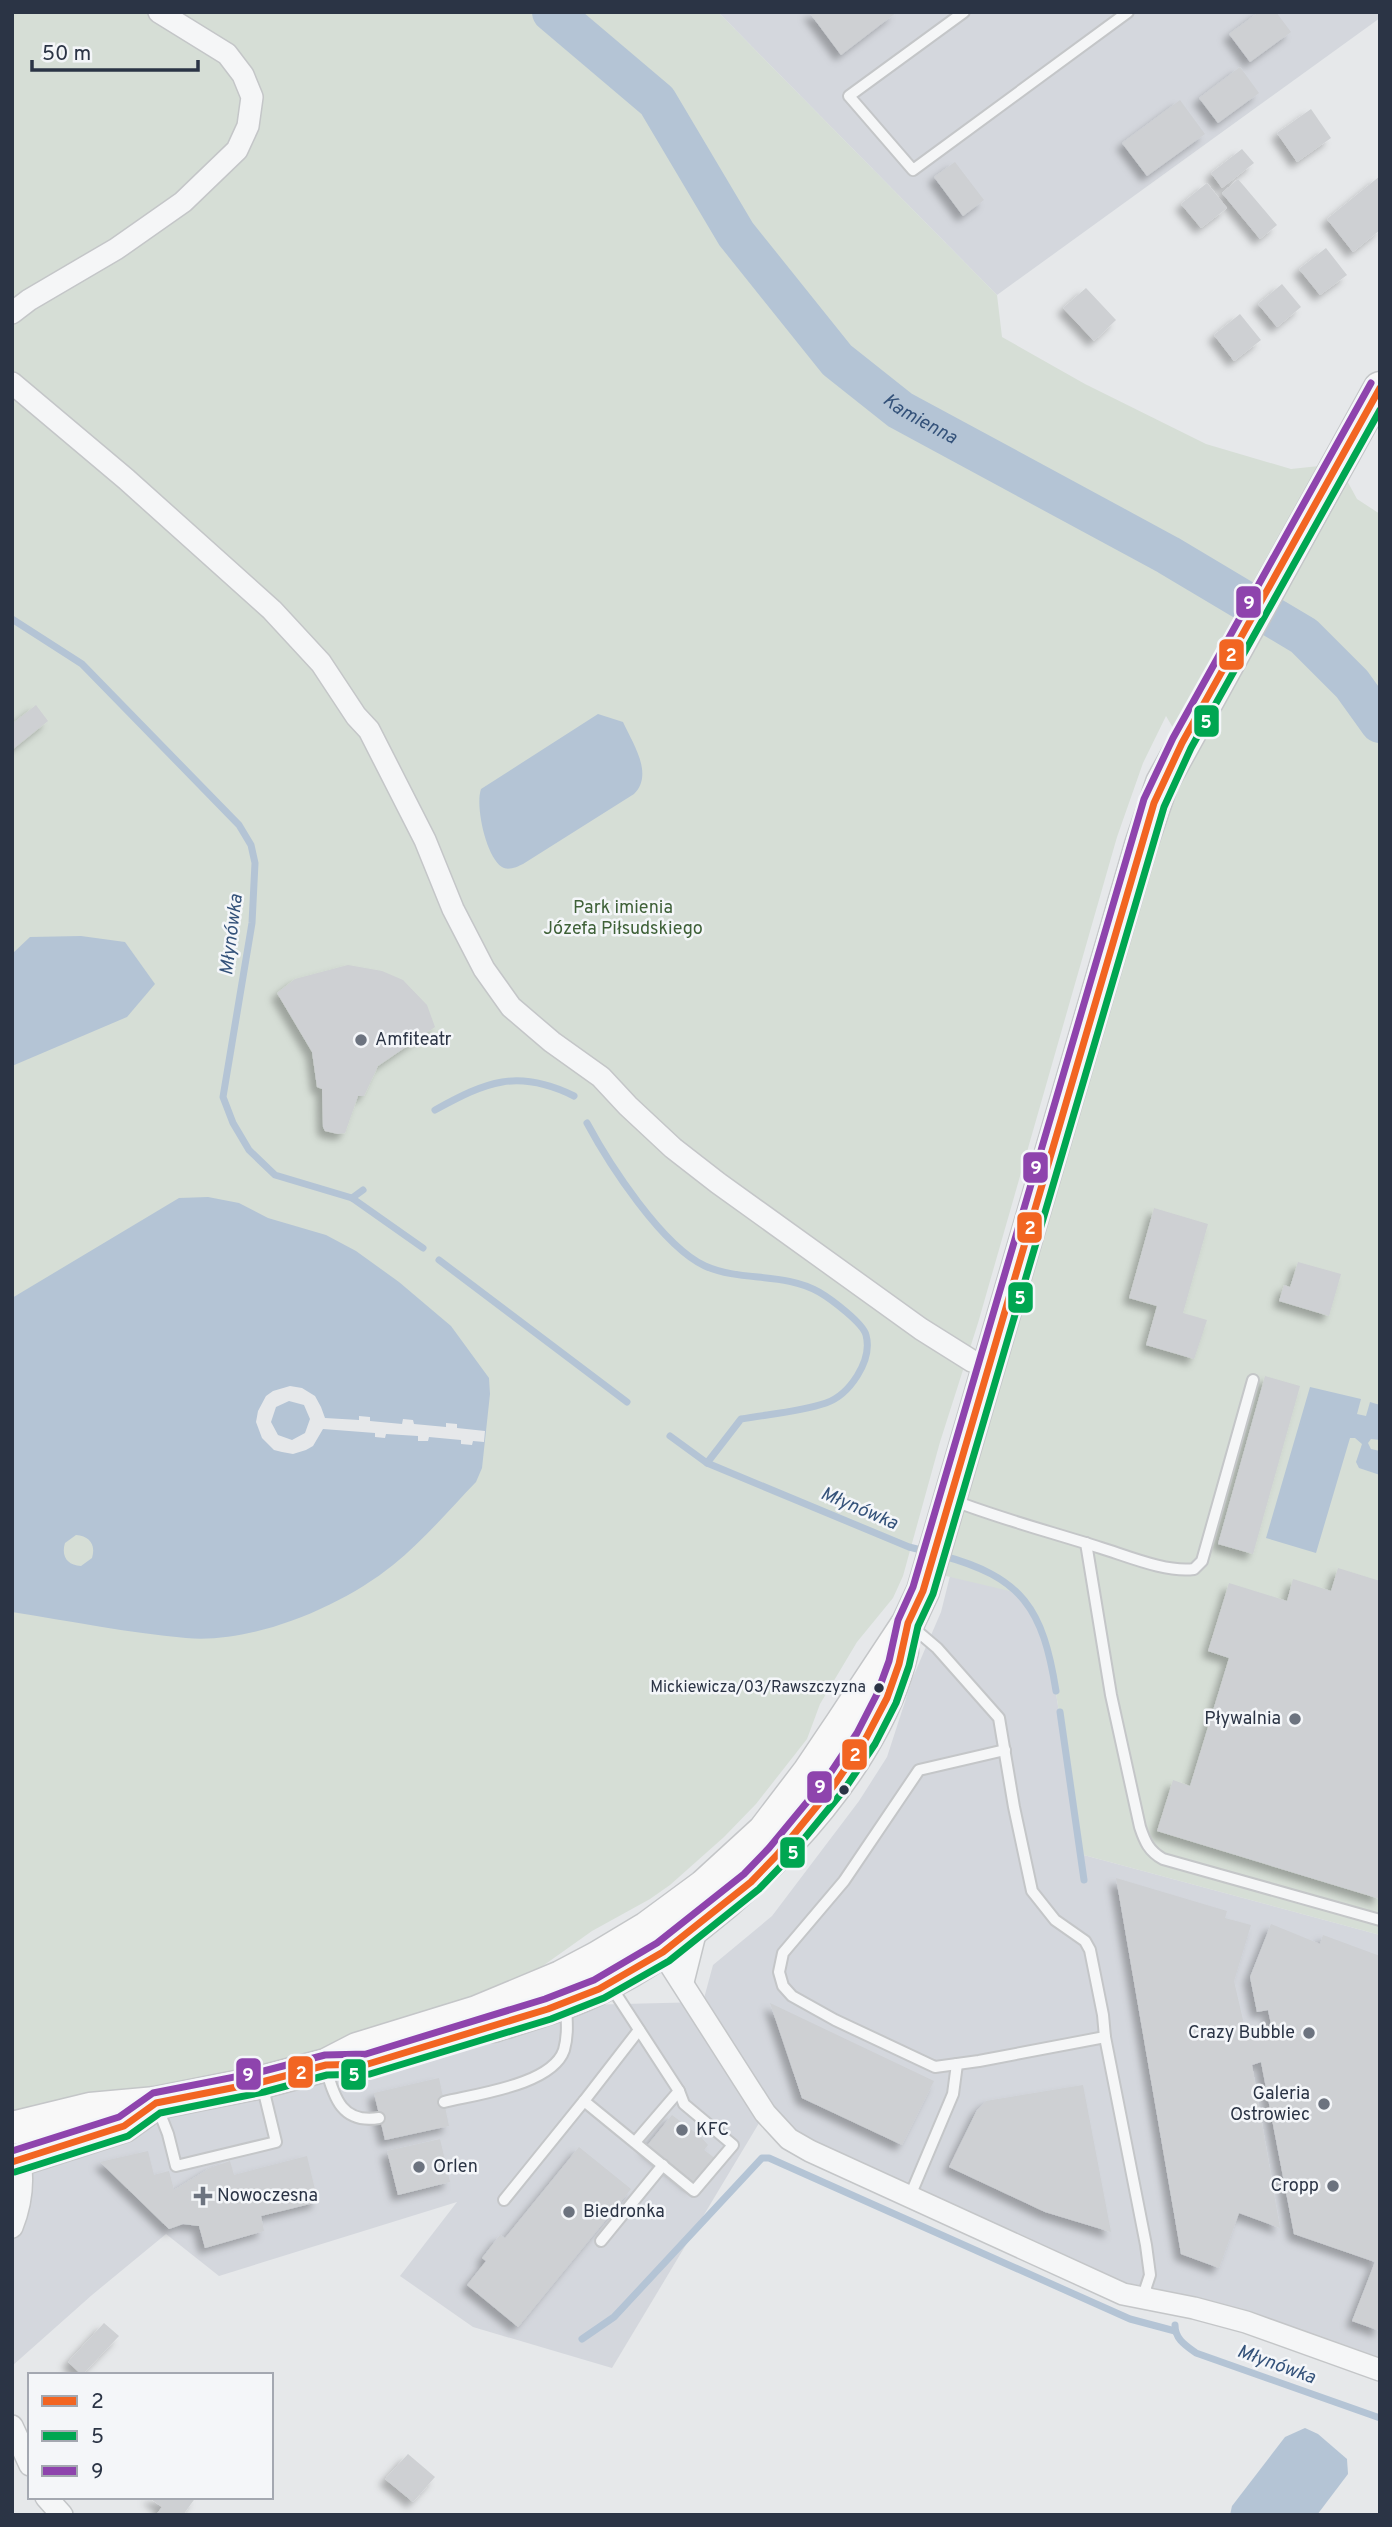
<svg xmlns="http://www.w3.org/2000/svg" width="1392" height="2527" viewBox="0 0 1392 2527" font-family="Overpass,sans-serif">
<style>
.built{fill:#d4d7dd}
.green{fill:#d6ded6}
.water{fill:#b4c4d5;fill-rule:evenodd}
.pier{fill:#e6e8ea;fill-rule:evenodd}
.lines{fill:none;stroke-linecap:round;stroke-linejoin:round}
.stream{stroke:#b4c4d5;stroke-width:7}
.river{stroke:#b4c4d5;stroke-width:40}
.building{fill:#ced0d3;filter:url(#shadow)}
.lane-casing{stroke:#c4c6c8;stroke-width:14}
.street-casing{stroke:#c4c6c8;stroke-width:24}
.secondary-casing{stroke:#c4c6c8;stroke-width:35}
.lane{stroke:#f5f6f7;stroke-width:10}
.street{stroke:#f5f6f7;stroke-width:21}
.secondary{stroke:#f8f8f8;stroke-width:32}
.bus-1-casing{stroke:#f4f6f9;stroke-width:12}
.bus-2-casing{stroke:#f4f6f9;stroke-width:12}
.bus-3-casing{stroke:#f4f6f9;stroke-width:12}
.bus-1{stroke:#f26522;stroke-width:7}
.bus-2{stroke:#00a651;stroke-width:7}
.bus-3{stroke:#8e44ad;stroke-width:7}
.poi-dot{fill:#6c737f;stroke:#f4f6f9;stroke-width:2.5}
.bus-dot{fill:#2b3445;stroke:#f4f6f9;stroke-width:2.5}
.labels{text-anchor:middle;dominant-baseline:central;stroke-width:5;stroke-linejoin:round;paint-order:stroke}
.bus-label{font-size:16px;fill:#2b3445;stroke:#f4f6f9;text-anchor:end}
.park-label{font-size:18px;fill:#3f6138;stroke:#f4f6f9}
.poi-label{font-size:18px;fill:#2b3445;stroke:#f4f6f9;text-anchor:start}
.water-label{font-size:19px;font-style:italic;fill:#34527a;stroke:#f4f6f9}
.line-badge{stroke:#f4f6f9;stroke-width:2.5}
.badge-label{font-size:19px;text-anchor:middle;font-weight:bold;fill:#fff}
</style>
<defs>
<filter id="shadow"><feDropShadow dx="-6" dy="6" stdDeviation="3.5" flood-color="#0004"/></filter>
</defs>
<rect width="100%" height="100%" fill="#e6e8ea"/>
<g class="built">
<path d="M718,12H1380V18L997,295Z"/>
<path d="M951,1572L1018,1593L1034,1613L1043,1632L1051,1659L1080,1854L1380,1935V2370L1147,2300L810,2151L765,2113L612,2368L473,2327L400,2276L457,2202L219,2276L166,2234L92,2295L12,2366V2227L22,2172L124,2126L416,2060L521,2029L583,2005L703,2002L713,1965L772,1916L859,1801L887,1757L913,1677L941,1612Z"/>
</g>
<path class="green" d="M12,12H718L997,295L1002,337L1085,384L1206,444L1291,469L1338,464L1357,499L1380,514V1935L1080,1854L1051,1659L1043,1632L1034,1613L1018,1593L929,1572L1182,743L1166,716L1143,763L1117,837L978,1323L940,1442L903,1576L893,1598L857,1642L820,1704L807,1739L756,1804L724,1837L670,1885L650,1899L592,1931L523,1980L325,2047L305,2071L12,2128Z"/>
<g class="water">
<path d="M598,714L623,722C633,744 654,774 634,794L523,864C517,867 508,871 502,867C486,857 475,806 481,789Z"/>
<path d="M81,936L125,942L155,984L127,1017L12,1066V954L30,937Z"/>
<path d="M208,1197L239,1203L268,1218L326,1235L356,1251L399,1282L451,1326L489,1378L490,1394L482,1468L476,1482C449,1510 423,1541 393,1565C341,1607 253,1644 186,1638C128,1633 70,1621 12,1612V1298L179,1198ZM76,1535C90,1536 96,1545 92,1558L81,1566C67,1565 61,1556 65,1543Z"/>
<path d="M1310,1387L1361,1399L1357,1414L1366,1416L1370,1402L1380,1405V1440L1371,1439L1368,1443L1371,1449L1380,1451V1475L1359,1468L1356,1462L1362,1444L1355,1438H1350L1316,1553L1266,1538Z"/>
<path d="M1305,2428L1318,2434L1347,2459L1348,2474L1317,2515H1230L1232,2506L1285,2437Z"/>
</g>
<path class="pier" d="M290,1386L302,1388L315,1396L321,1407L325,1418L359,1420V1416L370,1417V1421L402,1424L403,1419L413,1420L414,1424L446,1427V1423L457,1424V1428L485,1431L484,1442L473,1441L472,1445L461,1444V1440L429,1437L428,1441H418V1436L386,1434L385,1438L375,1437V1433L323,1429L313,1446L306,1450L293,1454L282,1452L274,1450L262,1438L256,1422L258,1411L266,1396L273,1391ZM289,1401L304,1405L310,1419L305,1433L292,1440L278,1435L271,1422L276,1407Z"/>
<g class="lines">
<g class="stream">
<path d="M12,619L82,664L239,825L251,845L255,863L252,923L223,1097L233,1123L249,1150L275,1175L352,1198L423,1248"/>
<path d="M435,1110C486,1082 517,1068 574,1096"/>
<path d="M587,1123C609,1164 662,1246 705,1266C741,1282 784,1272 819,1292C831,1299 863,1323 866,1335C873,1361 849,1395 826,1403C799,1412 769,1414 741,1419L707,1463"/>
<path d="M352,1198L363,1190"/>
<path d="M439,1260L627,1402"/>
<path d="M670,1436L707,1463L909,1547L925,1551"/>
<path d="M940,1555C1023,1577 1043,1609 1056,1691"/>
<path d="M1060,1712L1084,1880"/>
<path d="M1175,2325C1175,2339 1185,2345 1196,2353L1380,2418"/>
<path d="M582,2339L614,2317L762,2158H769L1130,2319L1175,2331"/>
</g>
<path class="river" id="s1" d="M552,12L657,101L736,234L837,360L900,410L1168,555L1304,636L1352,684L1380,723"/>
</g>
<g class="building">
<path d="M809,12H897L841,55Z"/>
<path d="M1259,12H1276L1291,32L1250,62L1229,34Z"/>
<path d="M1240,67L1259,93L1218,123L1199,98Z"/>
<path d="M1180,100L1205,134L1147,176L1122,143Z"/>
<path d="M1311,109L1331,138L1297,162L1277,133Z"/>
<path d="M1242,149L1254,163L1222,188L1211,173Z"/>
<path d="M955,162L984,200L963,216L934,177Z"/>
<path d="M1380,176V230L1353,252L1327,219Z"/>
<path d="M1238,179L1277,225L1260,239L1222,193Z"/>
<path d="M1207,183L1227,208L1201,228L1181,204Z"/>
<path d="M1326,248L1347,275L1320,295L1299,269Z"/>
<path d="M1282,284L1301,307L1277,327L1258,304Z"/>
<path d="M1086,288L1116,320L1094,341L1063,308Z"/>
<path d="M1240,314L1261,340L1234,361L1214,335Z"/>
<path d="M36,705L48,721L12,750V724Z"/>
<path d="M348,965L382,971L403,980L427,1005L435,1027L378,1066L364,1096H358L345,1133L338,1134L325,1131L323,1127L322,1089L317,1087L312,1052L277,993L295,979Z"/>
<path d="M1154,1208L1208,1224L1183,1313L1207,1320L1194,1359L1146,1345L1157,1306L1129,1298Z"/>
<path d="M1298,1262L1341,1274L1329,1316L1279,1301L1284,1285L1290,1287Z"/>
<path d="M1265,1376L1300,1386L1253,1554L1218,1544Z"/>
<path d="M1338,1568L1380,1581V1899L1157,1831L1173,1780L1190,1786L1229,1658L1208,1651L1229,1583L1287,1601L1293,1579L1331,1591Z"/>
<path d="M1116,1878L1227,1911L1225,1918L1251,1925L1234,1981L1246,2033L1272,2029L1268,2010L1257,2012L1250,1977L1271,1924L1320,1944L1323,1935L1380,1956V2331L1352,2321L1375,2262L1294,2234L1261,2062L1252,2065L1280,2228L1239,2213L1219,2268L1181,2254Z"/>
<path d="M770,2003L934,2081L902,2145L802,2098Z"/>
<path d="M439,2078L449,2126L385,2140L374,2093Z"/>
<path d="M1083,2085L1111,2232L1045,2212L949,2167L977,2110L986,2101Z"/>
<path d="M672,2115L701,2137L708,2145L704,2150L716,2159L694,2186L646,2147Z"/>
<path d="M440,2139L450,2182L398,2195L387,2151Z"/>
<path d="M579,2147L631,2189L518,2327L467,2285L486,2261L482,2258L500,2235L505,2238Z"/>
<path d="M148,2151L154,2175L169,2171L174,2190L210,2168L230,2161L234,2175L307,2156L318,2202L261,2216L264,2231L205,2248L199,2226L183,2224L169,2229L100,2162Z"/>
<path d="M104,2323L119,2336L82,2375L68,2362Z"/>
<path d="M408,2454L435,2477L413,2502L385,2479Z"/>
<path d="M148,2497H196L183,2515H156L162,2507Z"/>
</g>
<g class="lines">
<defs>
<g id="lane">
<path d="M964,12L849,96L913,170L1128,12"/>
<path d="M952,1500C1001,1519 1051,1532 1101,1548C1127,1556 1167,1573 1194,1569L1202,1561L1253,1380"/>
<path d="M1086,1543L1111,1695L1140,1827C1145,1842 1149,1851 1163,1859L1380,1920"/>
<path d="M910,1625L937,1648L999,1718L1014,1807L1032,1891L1055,1920L1085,1941L1090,1950L1103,2015L1105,2037L1146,2245L1150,2275L1146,2287L1147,2300"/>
<path d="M1005,1750L919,1770L844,1881L783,1953L779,1972L783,1986L792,1996L835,2020L935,2067L979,2061L1105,2037"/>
<path d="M610,1985L679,2091L636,2141"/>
<path d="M639,2030L584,2101L694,2191L733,2145L684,2104L679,2091"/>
<path d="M326,2068C334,2099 343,2124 379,2118"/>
<path d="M444,2102C476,2094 552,2085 564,2050C568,2036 567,2022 566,2007"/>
<path d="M157,2106L168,2134L176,2166L276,2142L262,2084"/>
<path d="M910,2196L953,2094L957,2064"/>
<path d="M504,2200L584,2101"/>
<path d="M601,2241L663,2165"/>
</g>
<g id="street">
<path d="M12,313L29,300L116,249L183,202L237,150L248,126L252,97L243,75L227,54L159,12"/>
<path d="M12,383L126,479L272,610L321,663L356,716L369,730L425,840L453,909L484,969L511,1007L552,1042L601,1077L628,1106L673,1148L718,1183L921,1329L972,1361L989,1367"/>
<path d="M655,1941L765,2113L789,2139L810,2151L1123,2294L1194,2308L1246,2322L1380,2370"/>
<path d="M683,1982L697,1926"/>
<path d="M12,2227C21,2205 24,2185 20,2160"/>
<path d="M12,2426L30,2465"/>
<path d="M46,2497L62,2515"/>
</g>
<g id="secondary">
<path d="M493,2026C531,2014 571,2003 607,1984C722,1925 873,1781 902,1651"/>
<path d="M12,2128L90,2109L156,2103L262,2082L326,2065L357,2049L477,2012L561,1977L597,1958L647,1928L704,1886L764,1831L809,1772L842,1723L908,1623L923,1591L1142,842L1162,783L1380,388"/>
<path d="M12,2162L124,2126L149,2108"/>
</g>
</defs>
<use href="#lane" class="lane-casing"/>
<use href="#street" class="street-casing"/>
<use href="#secondary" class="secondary-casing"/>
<use href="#lane" class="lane"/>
<use href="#street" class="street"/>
<use href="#secondary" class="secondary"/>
<defs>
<path id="bus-1" d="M12,2162L124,2126L156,2103L262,2082L326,2065L368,2064L548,2009L599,1989L663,1952L751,1882L777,1855L835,1784L866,1738L887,1698L899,1664L908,1623L923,1591L1154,803L1182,743L1380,388"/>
<path id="bus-2" d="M15,2172L128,2136L160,2113L264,2092L327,2075L370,2074L551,2019L604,1998L669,1961L759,1889L785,1862L844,1790L875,1744L896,1703L909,1666L918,1626L933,1594L1164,807L1191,748L1380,410"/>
<path id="bus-3" d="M12,2151L119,2117L153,2093L260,2072L325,2055L366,2054L545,1999L594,1980L657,1943L744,1874L769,1848L827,1778L857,1733L877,1694L889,1661L898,1620L913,1587L1144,799L1173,738L1371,383"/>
</defs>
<use href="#bus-1" class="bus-1-casing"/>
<use href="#bus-2" class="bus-2-casing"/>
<use href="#bus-3" class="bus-3-casing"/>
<use href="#bus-1" class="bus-1"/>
<use href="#bus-2" class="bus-2"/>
<use href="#bus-3" class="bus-3"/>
</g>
<g class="poi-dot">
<circle cx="361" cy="1040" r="7"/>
<circle cx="1295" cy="1719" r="7"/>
<circle cx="1309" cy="2033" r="7"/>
<circle cx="1324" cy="2104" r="7"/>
<circle cx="682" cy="2130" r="7"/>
<circle cx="419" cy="2167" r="7"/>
<circle cx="1333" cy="2186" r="7"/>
<path d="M199.5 2185.5h7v7h7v7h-7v7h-7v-7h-7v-7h7z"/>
<circle cx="569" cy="2212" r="7"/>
</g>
<g class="bus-dot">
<circle cx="879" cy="1688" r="6"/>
<circle cx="844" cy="1790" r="6"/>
</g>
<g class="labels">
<g class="bus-label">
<text x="866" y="1688">Mickiewicza/03/Rawszczyzna</text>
</g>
<g class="park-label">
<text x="623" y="908">Park imienia<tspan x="623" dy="21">Józefa Piłsudskiego</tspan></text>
</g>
<g class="poi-label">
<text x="375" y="1040">Amfiteatr</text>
<text x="1281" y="1719" text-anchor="end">Pływalnia</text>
<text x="1295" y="2033" text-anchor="end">Crazy Bubble</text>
<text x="1310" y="2094" text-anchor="end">Galeria<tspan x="1310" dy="21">Ostrowiec</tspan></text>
<text x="696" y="2130">KFC</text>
<text x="433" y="2167">Orlen</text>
<text x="1319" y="2186" text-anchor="end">Cropp</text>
<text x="217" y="2196">Nowoczesna</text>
<text x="583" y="2212">Biedronka</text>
</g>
<g class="water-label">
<text stroke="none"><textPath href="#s1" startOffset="556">Kamienna</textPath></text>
<text transform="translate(232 935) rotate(-83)">Młynówka</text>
<text transform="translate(859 1509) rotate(23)">Młynówka</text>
<text transform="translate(1276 2365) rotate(20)">Młynówka</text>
</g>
</g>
<g class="line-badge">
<rect x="1235" y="585" width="27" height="34" rx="7" fill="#8e44ad"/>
<rect x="1218" y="638" width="27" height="33" rx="7" fill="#f26522"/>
<rect x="1193" y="704" width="27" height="34" rx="7" fill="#00a651"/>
<rect x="1022" y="1151" width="27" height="33" rx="7" fill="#8e44ad"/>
<rect x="1016" y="1211" width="27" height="33" rx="7" fill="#f26522"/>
<rect x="1007" y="1281" width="27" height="33" rx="7" fill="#00a651"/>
<rect x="841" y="1738" width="27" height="33" rx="7" fill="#f26522"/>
<rect x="806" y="1770" width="27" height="34" rx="7" fill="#8e44ad"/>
<rect x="779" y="1836" width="27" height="33" rx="7" fill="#00a651"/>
<rect x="287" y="2055" width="27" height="34" rx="7" fill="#f26522"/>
<rect x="235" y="2057" width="27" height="34" rx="7" fill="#8e44ad"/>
<rect x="340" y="2058" width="27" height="33" rx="7" fill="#00a651"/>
</g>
<g class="badge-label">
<text x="1249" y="609">9</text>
<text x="1231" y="661">2</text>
<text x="1206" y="728">5</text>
<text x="1036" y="1174">9</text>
<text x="1030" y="1234">2</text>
<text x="1020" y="1304">5</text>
<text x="855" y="1761">2</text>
<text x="820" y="1793">9</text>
<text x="793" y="1859">5</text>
<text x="301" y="2079">2</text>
<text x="248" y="2081">9</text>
<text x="354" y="2081">5</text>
</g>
<rect width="1392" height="2527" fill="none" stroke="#2b3445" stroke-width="28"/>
<rect x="28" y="2373" width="245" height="126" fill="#f4f6f9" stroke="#a4a8b1" stroke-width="2"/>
<rect x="42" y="2396" width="35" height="10" fill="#f26522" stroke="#a4a8b1" stroke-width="2"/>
<text x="91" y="2408" font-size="21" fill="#2b3445">2</text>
<rect x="42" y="2431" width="35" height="10" fill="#00a651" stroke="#a4a8b1" stroke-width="2"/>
<text x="91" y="2443" font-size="21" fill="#2b3445">5</text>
<rect x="42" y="2466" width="35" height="10" fill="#8e44ad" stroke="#a4a8b1" stroke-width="2"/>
<text x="91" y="2478" font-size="21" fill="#2b3445">9</text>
<path d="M32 60v10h166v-10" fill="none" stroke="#2b3445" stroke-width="3.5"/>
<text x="42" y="60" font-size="21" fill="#2b3445" stroke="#f4f6f9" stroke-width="5" paint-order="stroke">50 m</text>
</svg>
